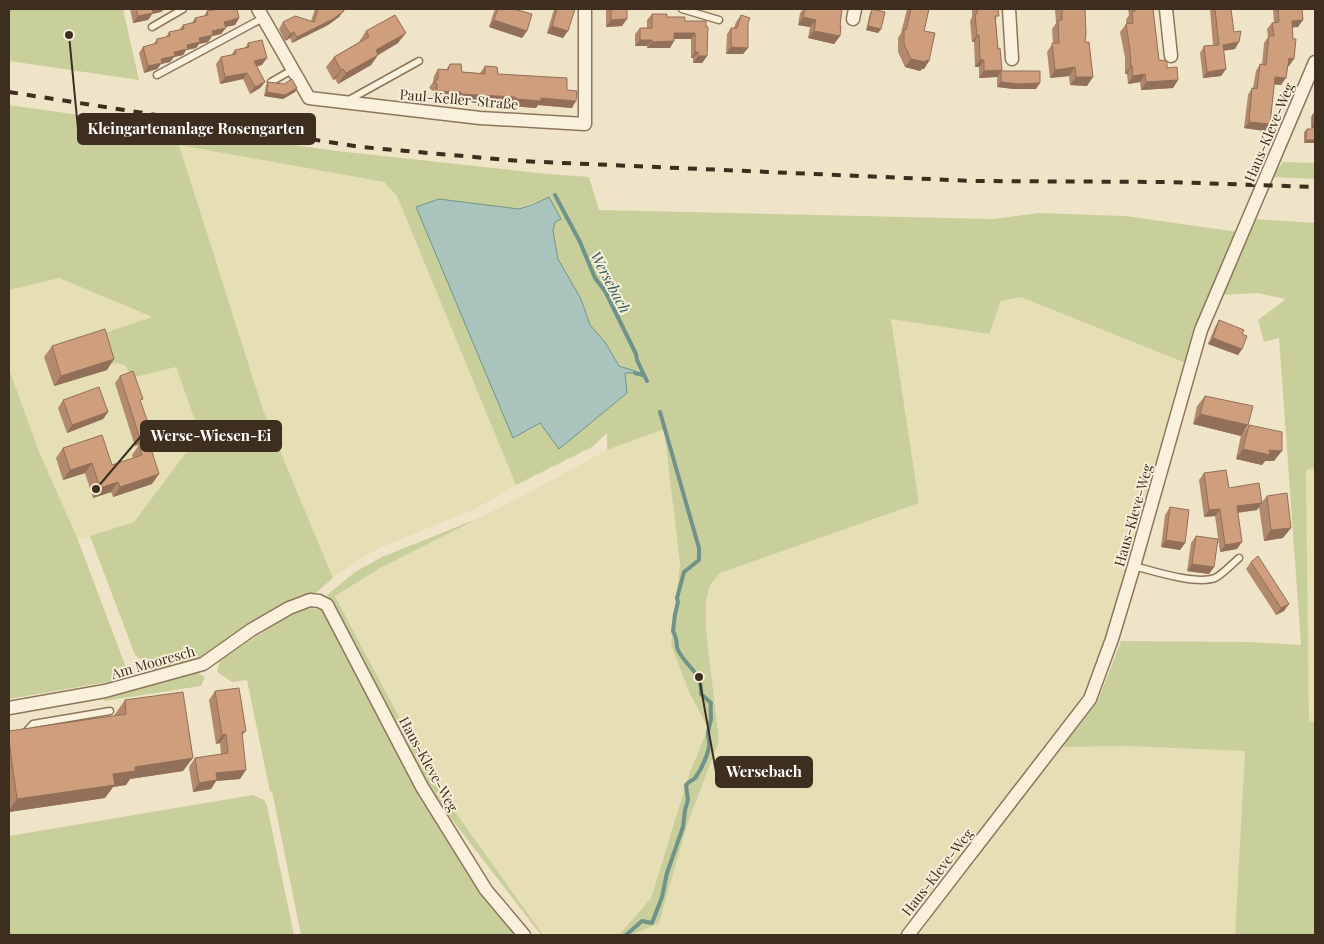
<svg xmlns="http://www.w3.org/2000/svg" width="1324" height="944" viewBox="0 0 1324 944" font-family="'Playfair Display',serif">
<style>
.farmland{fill:#e6deb5}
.green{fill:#c9cf9b;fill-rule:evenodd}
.water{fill:#a9c4bc;stroke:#6f938a}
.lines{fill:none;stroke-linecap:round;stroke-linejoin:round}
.stream{stroke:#6f938a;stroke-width:4}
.lane-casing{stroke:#8d765c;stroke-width:9}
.street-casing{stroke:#8d765c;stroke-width:15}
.lane{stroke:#faf1dc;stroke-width:6}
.street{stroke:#faf1dc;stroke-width:12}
.rail{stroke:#3d2e20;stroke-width:4;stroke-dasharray:9 9;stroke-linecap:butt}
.wall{fill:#b2896c}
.shaded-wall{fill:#916f58}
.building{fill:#cf9f7d;stroke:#916f58}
.labels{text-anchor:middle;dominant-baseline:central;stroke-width:4;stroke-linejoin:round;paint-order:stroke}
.street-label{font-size:14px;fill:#3d2e20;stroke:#f7eed8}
.water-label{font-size:15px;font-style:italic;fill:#2f5d5a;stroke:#f7eed8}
.leader{fill:none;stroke:#3d2e20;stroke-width:2}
.callout-dot{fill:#3d2e20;stroke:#f7eed8;stroke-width:2}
.callout{fill:#3d2e20;stroke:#3d2e20;stroke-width:2}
.callout-label{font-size:15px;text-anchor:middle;font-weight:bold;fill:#fff}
</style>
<rect width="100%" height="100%" fill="#f0e4c8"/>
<g class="farmland">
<path d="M178,145L384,182L397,196L516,485L477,508L377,549L349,566L333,578L263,410Z"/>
<path d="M59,278L160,321L200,434L134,522L78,540L38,449L9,369V290Z"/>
<path d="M1021,297L1186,363L1104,655L1084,698L1047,750L897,935H632L659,923L687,825L719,741L706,629V601L710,585L720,573L919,503L891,319L988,334L1001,301Z"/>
<path d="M664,428L680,564L671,645L690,694L708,728L690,772L651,898L619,935H543L433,781L335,595L380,568L526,494L607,450Z"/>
<path d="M1315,468V721L1309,722L1306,470Z"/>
<path d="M1127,746L1246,751L1235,935H918L1061,747Z"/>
</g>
<g class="green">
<path d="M9,9H123L139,80L9,61Z"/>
<path d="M9,105L337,151L548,174L589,177L599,210L994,219L1038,213L1125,216L1238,232L1191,341L1186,363L1021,297L1001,301L989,334L891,319L919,503L720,573L710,585L706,601V629L719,741L687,825L659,923L632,935H619L651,898L690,772L708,728L690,694L671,645L680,564L664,429L607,450V433L592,447L516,485L397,196L384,182L179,145L263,410L333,578L317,592L288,605L205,658L155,674L149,665L135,655L90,536L134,522L200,434L176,367L131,378L126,366L118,363L111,364L105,333L152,317L59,278L9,290ZM549,197L555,222L553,231L558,259L581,299L590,325L605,342L619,366L635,373L625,372L514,437L439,199L519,209Z"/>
<path d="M1283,162L1315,163V179L1272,177Z"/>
<path d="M1255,219L1315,223V468L1306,470L1309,722L1315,721V935H1235L1245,751L1127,746L1061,747L1098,701L1121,641L1252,642L1301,645L1279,338L1264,342L1258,320L1286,299L1257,293L1223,295Z"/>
<path d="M9,369L38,449L78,540L130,678L9,699Z"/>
<path d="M479,518L380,568L335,596L433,781L543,935H541L426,786L332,602L327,595L355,572L382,557Z"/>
<path d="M312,608L324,611L423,803L526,935H301L272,791L270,792L247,680L232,682L217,672L220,660L296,611Z"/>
<path d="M197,672L205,677L201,686L104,701L103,695L161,683Z"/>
<path d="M253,795L264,800L267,806L294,935H9V836Z"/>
</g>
<path class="water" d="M549,197L561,219L555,222L553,231L558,259L581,299L590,325L605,342L619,366L635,371V373H625L627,393L559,449L540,423L513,438L416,207L439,199L519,209L532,205Z"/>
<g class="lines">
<g class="stream">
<path d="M555,195L580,242L595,278L605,291L636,354L637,360L647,381"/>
<path d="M635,373L643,375"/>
<path d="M626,935L642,921L652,923L662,897L667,873L683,827L685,810L688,800L686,785C689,780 695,781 697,775C702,768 708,754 709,746C710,742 708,738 708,734C708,728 711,723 711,718C711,712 710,708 711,703L701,694C703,673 686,667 678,650C676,646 677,643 676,639C676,636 674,634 673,631L675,614L678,602L677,598L684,572L699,560V548L660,412"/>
</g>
<defs>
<g id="lane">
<path d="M682,9L719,20"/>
<path d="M152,27L183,9"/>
<path d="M157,75L263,18"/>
<path d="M271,82L292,70"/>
<path d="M347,101L419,61"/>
<path d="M1134,566C1153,571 1196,585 1215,578C1223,574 1232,564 1239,558"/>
<path d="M9,737L24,734L33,724L110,711"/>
</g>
<g id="street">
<path d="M258,9L309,98L480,118L585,124V9"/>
<path d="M1009,9L1012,59"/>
<path d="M1166,9L1171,56"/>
<path d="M853,19L855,9"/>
<path d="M9,708L105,691L203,664L251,630L289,608L310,600L319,601L327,605L422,787L486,890L524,935"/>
<path d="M908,935L1090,699L1112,639L1134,566L1201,330L1315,62"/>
</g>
</defs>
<use href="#lane" class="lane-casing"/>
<use href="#street" class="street-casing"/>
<use href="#lane" class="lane"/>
<use href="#street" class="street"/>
<path class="rail" d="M9,92L361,147L519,161L974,181L1168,182L1315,187"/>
</g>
<g class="wall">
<path d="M130,9H164L161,12L152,14L148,20L133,23Z"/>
<path d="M315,9H347L343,11L339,17L328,25L292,43L290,38L285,41L279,29L283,22L311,21Z"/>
<path d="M496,9H514L527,31L522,38L489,27L494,11Z"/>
<path d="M554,9H575L563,38L547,33Z"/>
<path d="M606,9H627L622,26L606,27Z"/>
<path d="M803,9H842L840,26V36L834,44L808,38L810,27L798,25L800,13Z"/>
<path d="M872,9L881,29L878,33L866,30L870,13Z"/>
<path d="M907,9H929L924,31L929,61L924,69H922L920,71L905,67L898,52V38L901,33Z"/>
<path d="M972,9H998L996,20L998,49L1001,71L1036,89H1014L997,87V77L979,78V67H975L974,42H972L970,21L972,17Z"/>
<path d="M1055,9H1085V42L1087,86L1070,85L1069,76L1050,78L1047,52L1053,43L1052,29L1056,23Z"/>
<path d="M1128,9H1153L1159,60L1178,80L1173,88L1141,90L1140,82L1128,84L1127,74H1125V58L1120,32L1126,24V20L1129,15Z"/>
<path d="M1210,9H1231L1235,49L1223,51L1226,69L1221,76L1203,78L1200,53L1204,46L1213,45Z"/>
<path d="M1273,9H1302L1298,27H1292L1289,66L1288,65L1281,85L1274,84L1270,124L1265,131L1244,128L1248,95L1252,88H1253L1256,71L1260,64H1262L1264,43L1268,37L1267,29L1272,23L1274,22Z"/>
<path d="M207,11L239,18L235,25L225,27L221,34L212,36L208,42L199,44L196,48L186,50L183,55L174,57L170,62L161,64L157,69L144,73L139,53L143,47L153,45L157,39L166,37L169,32L179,30L183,25L191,24L195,18L204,16Z"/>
<path d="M652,14L667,17L685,21H706L707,56L702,63H693V58H691V39H674V41L670,48H647V46H635V34L640,28H647V20Z"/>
<path d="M741,15L748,48L743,54H726L727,34L731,28H734L736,22Z"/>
<path d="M366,31L398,43L378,55L371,65L338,84L335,79L333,80L326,67L334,57L359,42Z"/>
<path d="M248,43L262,65L257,66L265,82L260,88L250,94L243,79L220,84L216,64L221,57L231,55L235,50L245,48Z"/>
<path d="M450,64L462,72L480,73L485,66L498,74L567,90L572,108L538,105L536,108L511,106V104L456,101V99L433,98V91L429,88L433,82L434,76L438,69L446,70Z"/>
<path d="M268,82L284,84L297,88L295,92L283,99L264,96L266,85Z"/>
<path d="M1313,114L1315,128H1311V117Z"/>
<path d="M1307,129L1314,143H1304V132Z"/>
<path d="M1219,320L1242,334V349L1238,355L1208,344L1215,327Z"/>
<path d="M52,346L107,370L54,386L44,357Z"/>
<path d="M120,376L140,402L152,434L147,441L135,446L115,383Z"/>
<path d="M1205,396L1241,436L1193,424L1197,406Z"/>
<path d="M63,400L108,412L103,419L67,433L58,408Z"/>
<path d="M1249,425L1274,461H1265L1262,465L1236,459L1241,435Z"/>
<path d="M139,445L152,484L113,497L111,492L93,498L85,473L63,480L56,458L63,448L112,465L133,458L132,455Z"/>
<path d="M1204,473L1229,488L1262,502L1267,496L1283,538L1264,541L1259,507L1257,510L1238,513L1237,549L1220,552L1215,516L1204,517L1199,480Z"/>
<path d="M1170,507L1185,543L1180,550L1161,547L1165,515Z"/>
<path d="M1196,536L1214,567L1209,574L1187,571L1191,543Z"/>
<path d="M1251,562L1284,611L1276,615L1246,569Z"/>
<path d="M215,691L246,731L242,736L240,779L216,781L211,789L193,792L189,767L195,758L221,754L220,743L216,744L209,700Z"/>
<path d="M125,700L183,771L130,779L126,785L113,787L105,798L9,812V731L115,716V714Z"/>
</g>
<g class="shaded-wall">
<path d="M151,9H164L161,12L152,14L148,20L133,23L138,16Z"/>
<path d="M341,9H347L343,11L339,17L328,25L292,43L297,37Z"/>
<path d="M803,17L816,20L810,27L798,25Z"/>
<path d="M239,18L235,25L220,28L224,22Z"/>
<path d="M627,19L622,26L606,27L611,20Z"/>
<path d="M494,20L527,31L522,38L489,27Z"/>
<path d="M1303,20L1298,27L1287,28L1292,21Z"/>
<path d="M552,26L568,31L563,38L547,33Z"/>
<path d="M868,26L881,29L878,33L866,30Z"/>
<path d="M226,28L221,34L212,36L208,42L199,44L196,48L186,50L183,55L174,57L170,62L161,64L157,69L144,73L148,66L161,59L212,31Z"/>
<path d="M814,31L840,36L834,44L808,38Z"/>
<path d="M294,32L290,38L285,41L290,34Z"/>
<path d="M406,33L398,43L378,55L371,65L338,84L346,73L376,50Z"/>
<path d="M674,33H695L691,39H670Z"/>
<path d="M979,35L974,42H972L977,36Z"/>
<path d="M640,40H652L647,46H635Z"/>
<path d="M674,41L670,48H647L652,42Z"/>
<path d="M1239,42L1235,49L1218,51L1223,45Z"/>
<path d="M731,47L748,48L743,54H726Z"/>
<path d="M695,52H698L693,58H691Z"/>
<path d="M698,56H707L702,63H693Z"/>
<path d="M267,58L262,65L249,68L254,61Z"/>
<path d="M1289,58L1294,59L1289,66L1284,65Z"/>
<path d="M911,59L926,60L929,61L924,69H922L920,71L905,67Z"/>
<path d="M980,60H984L979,67H975Z"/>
<path d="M1131,66H1132L1127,74H1125Z"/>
<path d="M1075,67L1069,76L1050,78L1055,70Z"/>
<path d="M343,69L335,79L333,80L341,70Z"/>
<path d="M1226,69L1221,76L1203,78L1207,72Z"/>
<path d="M1002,70L997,77L979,78L984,71Z"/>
<path d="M247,73L243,79L220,84L225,77Z"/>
<path d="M1145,74L1140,82L1128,84L1133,76Z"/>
<path d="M1076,77H1093L1087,86L1070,85Z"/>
<path d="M1275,77L1286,78L1281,85L1270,84Z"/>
<path d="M1178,80L1173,88L1141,90L1146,82Z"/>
<path d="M265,82L260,88L250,94L255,87Z"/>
<path d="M1001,82L1040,83L1036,89H1014L997,87Z"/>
<path d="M297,88L295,92L283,99L264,96L267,92Z"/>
<path d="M437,91L461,92L456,99L433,98Z"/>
<path d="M461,94L515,97L511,104L456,101Z"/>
<path d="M541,98L576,101L572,108L538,105L536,108L511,106L516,99Z"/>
<path d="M1249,122L1270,124L1265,131L1244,128Z"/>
<path d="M1313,124L1315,125V128H1311Z"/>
<path d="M1306,140H1315V142L1314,143H1304Z"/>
<path d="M1213,338L1242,349L1238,355L1208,344Z"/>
<path d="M114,359L107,370L54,386L61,376Z"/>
<path d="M108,412L103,419L67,433L72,425Z"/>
<path d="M1200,414L1248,425L1241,436L1193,424Z"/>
<path d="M152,434L147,441L135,446L140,439Z"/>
<path d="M1243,449L1269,450L1282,451L1274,461H1265L1262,465L1236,459Z"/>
<path d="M92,463L85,473L63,480L70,470Z"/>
<path d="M159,474L152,484L113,497L120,487Z"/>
<path d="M118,482L111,492L93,498L100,488Z"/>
<path d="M1262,503L1257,510L1232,513L1237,506Z"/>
<path d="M1220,509L1215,516L1204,517L1209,510Z"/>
<path d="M1291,528L1283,538L1264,541L1271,530Z"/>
<path d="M1166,540L1185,543L1180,550L1161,547Z"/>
<path d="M1242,542L1237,549L1220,552L1225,545Z"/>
<path d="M1192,564L1214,567L1209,574L1187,571Z"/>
<path d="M1289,604L1284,611L1276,615L1281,608Z"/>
<path d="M226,734L220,743L216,744L222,735Z"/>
<path d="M193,758L183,771L130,779L126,785L113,787L105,798L9,812V810L17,799L113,774L135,767Z"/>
<path d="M246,770L240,779L216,781L211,789L193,792L199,783L216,773Z"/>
</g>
<g class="building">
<path d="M136,9H152L153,13L138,16Z"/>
<path d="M219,9H237L239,18L224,22L226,28L212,31L213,35L199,38L200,42L187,45L188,49L174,52L175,56L161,59L162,63L148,66L143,47L157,43V39L170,36L169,32L184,29L183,25L196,22L195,18L208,15L207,11Z"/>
<path d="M318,9H342L344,11L333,19L297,37L294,32L290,34L283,22L295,16L314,22Z"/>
<path d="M498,9H514L532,14L527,31L494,20Z"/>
<path d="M557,9H575L568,31L552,26Z"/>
<path d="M611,9H627V19L611,20Z"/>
<path d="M805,9H842L840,26H841L840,36L814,31L816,20L803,17Z"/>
<path d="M872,9L885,12L881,29L868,26Z"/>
<path d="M911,9H929L924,31L935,33L929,61L926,60V62L911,59L904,44V29L906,30Z"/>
<path d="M977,9H998L999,16H995L998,49L1000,48L1002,70L984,71V60H980L979,35L977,36L975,14H977Z"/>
<path d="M1062,9H1085L1086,33L1085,42H1089L1093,77H1076L1075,67L1055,70L1052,43H1059L1058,21L1062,20Z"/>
<path d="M1135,9H1153L1159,60L1167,61V68L1177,67L1178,80L1146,82L1145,74L1133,76L1132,66H1131L1130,50L1126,24L1133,23L1132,12L1135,11Z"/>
<path d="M1215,9H1231L1234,32L1241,31L1239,42L1223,45L1226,69L1207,72L1204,46L1219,45Z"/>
<path d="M1278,9H1302L1303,20L1292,21L1293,39H1296L1294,59L1289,58L1286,78L1275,77L1270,124L1249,122L1252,88L1257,89L1260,64L1266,65L1269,36H1274L1272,23L1279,22Z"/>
<path d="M652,14H667V17H685V21H706V27H708L707,56H698V52H695V33H674V41L652,42V40H640V28H652Z"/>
<path d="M395,15L406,33L376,50L378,55L346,73L343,69L341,70L334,57L369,37L366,31Z"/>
<path d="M741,15L750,18L748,23V48L731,47V28H737Z"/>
<path d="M262,40L267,58L254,61L265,82L255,87L247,73L225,77L221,57L236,54L235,50L249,47L248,43Z"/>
<path d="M450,64H461L462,72L485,74V66L497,67L498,74L567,78V90L577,91L576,101L541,98V101L516,99L515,97L461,94V92L437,91V84L434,82L438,79V69L448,70Z"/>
<path d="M1001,71H1040V83L1018,84L1001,82Z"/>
<path d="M292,79L297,88L285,95L267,92L268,82L284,84Z"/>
<path d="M1313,114H1315V125L1313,124Z"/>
<path d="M1307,129H1315V140H1306Z"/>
<path d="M1219,320L1244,330L1242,334L1247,336L1242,349L1213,338Z"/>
<path d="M105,329L114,359L61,376L52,346Z"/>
<path d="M133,371L143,399L140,400L152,434L140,439L120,376Z"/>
<path d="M99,387L108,412L72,425L63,400Z"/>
<path d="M1205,396L1253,406L1248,425L1200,414Z"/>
<path d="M1249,425L1282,432V451L1269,450L1270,455L1243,449Z"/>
<path d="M102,435L112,465L142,455L139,445L149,442L159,474L120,487L118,482L100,488L92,463L70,470L63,448Z"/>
<path d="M1226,470L1229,488L1259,483L1262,503L1237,506L1242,542L1225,545L1220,509L1209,510L1204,473Z"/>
<path d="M1287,493L1291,528L1271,530L1267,496Z"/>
<path d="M1170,507L1189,510L1185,543L1166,540Z"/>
<path d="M1196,536L1218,539L1214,567L1192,564Z"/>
<path d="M1258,556L1289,604L1281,608L1251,562Z"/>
<path d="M239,688L246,731L242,732L246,770L216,773L217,780L199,783L195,758L228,753L226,734L222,735L215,691Z"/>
<path d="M183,692L193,758L135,767V771L113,774L115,785L17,799L9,741V731L126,714L125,700Z"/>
</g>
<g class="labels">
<g class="street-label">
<text transform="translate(459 99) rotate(5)">Paul-Keller-Straße</text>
<text transform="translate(1269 132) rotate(-67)">Haus-Kleve-Weg</text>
<text transform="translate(1133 515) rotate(-74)">Haus-Kleve-Weg</text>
<text transform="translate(153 662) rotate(-16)">Am Mooresch</text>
<text transform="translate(429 764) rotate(61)">Haus-Kleve-Weg</text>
<text transform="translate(937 872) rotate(-52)">Haus-Kleve-Weg</text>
</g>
<g class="water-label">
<text transform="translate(611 282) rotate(62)">Wersebach</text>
</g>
</g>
<path class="leader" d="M69 35L78 129M96 489L141 436M699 677L716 772"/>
<g class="callout-dot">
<circle cx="69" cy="35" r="5"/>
<circle cx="96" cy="489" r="5"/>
<circle cx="699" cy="677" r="5"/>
</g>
<g class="callout">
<rect x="78" y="114" width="237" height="30" rx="5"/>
<rect x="141" y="421" width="140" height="30" rx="5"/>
<rect x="716" y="757" width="96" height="30" rx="5"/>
</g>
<g class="callout-label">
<text x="196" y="134">Kleingartenanlage Rosengarten</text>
<text x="211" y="441">Werse-Wiesen-Ei</text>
<text x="764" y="777">Wersebach</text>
</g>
<rect width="1324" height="944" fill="none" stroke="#3d2e20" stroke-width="20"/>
</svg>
